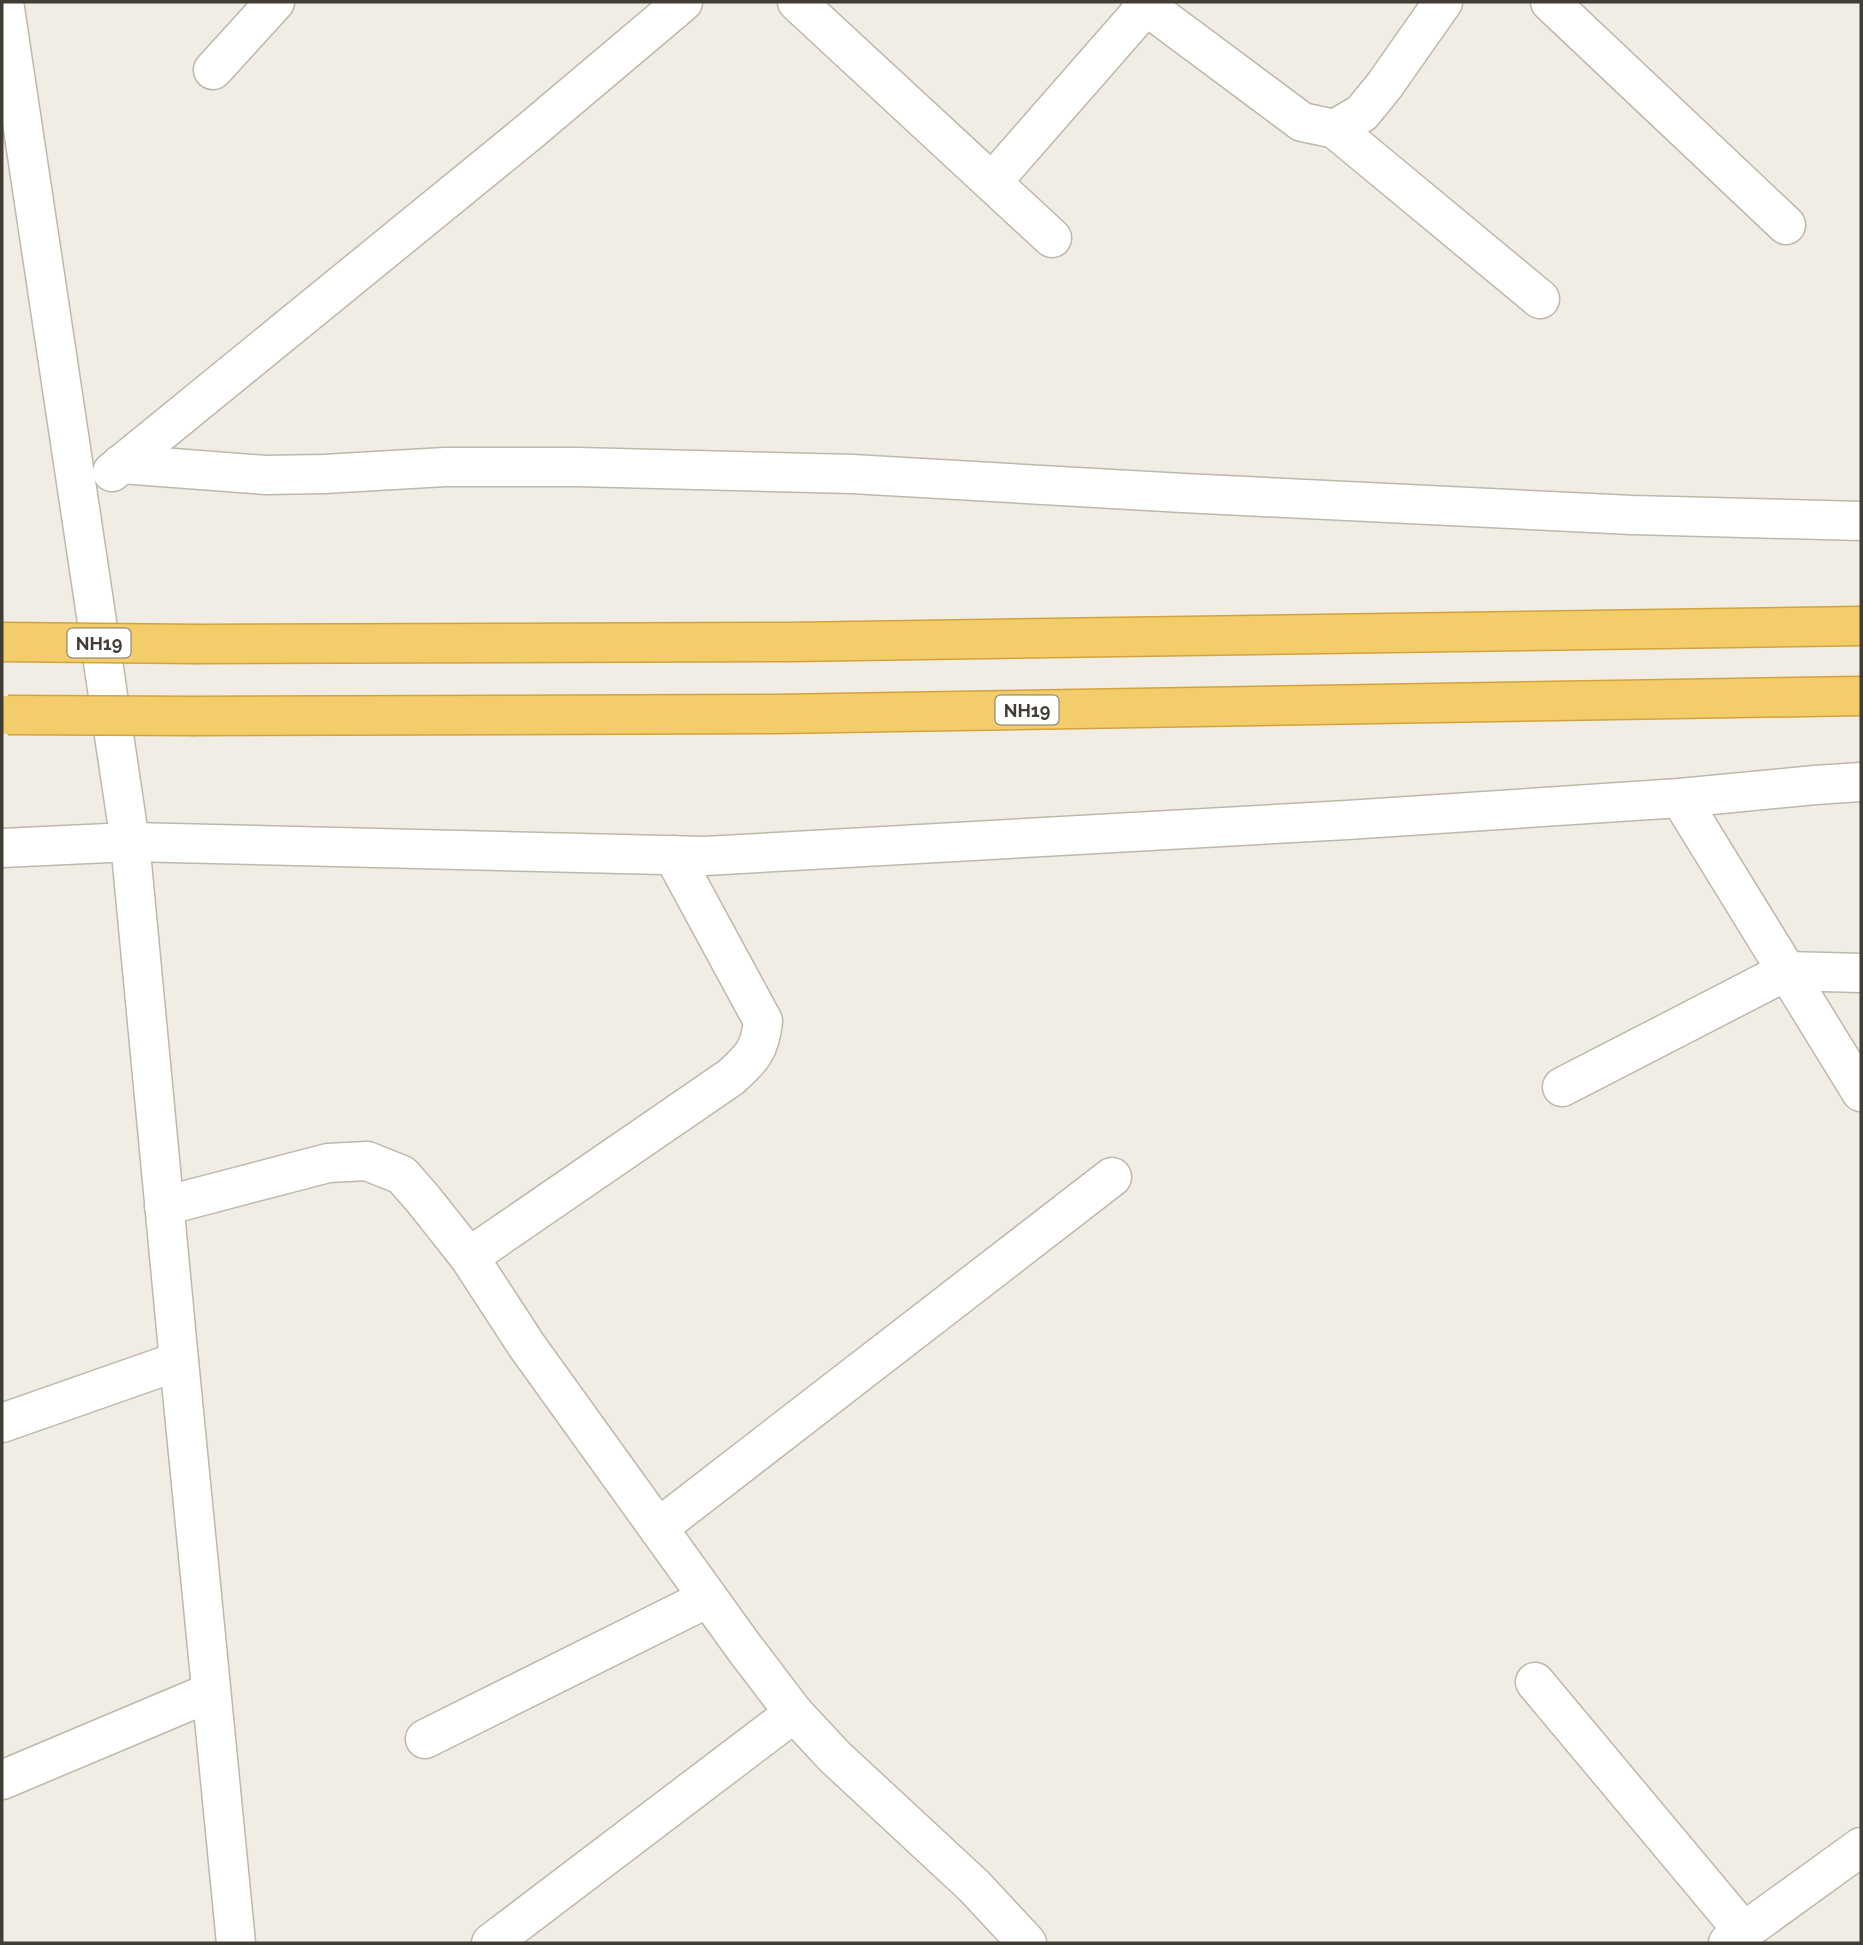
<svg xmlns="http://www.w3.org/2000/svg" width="1863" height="1945" viewBox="0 0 1863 1945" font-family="Raleway,sans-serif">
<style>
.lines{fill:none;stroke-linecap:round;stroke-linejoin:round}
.minor-casing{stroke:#beb8aa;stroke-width:41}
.highway-casing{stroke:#d2a33c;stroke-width:41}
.minor{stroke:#fff;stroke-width:38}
.highway{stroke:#f4cd6b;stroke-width:38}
.highway-bridge-casing{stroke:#d2a33c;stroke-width:41;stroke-linecap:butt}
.highway-bridge{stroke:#f4cd6b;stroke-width:38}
.labels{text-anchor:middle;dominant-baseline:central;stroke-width:5;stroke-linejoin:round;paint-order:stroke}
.shield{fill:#fff;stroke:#7b7771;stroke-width:2}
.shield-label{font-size:18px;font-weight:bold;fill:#423d34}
</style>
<rect width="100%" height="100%" fill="#f1ede4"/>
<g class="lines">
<defs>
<g id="minor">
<path d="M4,2L130,842L179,1361L236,1943"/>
<path d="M797,2L1052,238"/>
<path d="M1141,2L1302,122L1335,129L1362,113L1384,86L1443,2"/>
<path d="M1550,2L1786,225"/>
<path d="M213,70L275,2"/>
<path d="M1335,129L1540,299"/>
<path d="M992,182L1146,6"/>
<path d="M121,464L266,475L324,474L445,467H578L852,474L1183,493L1632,515L1861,521"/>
<path d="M112,472L529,132L683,2"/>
<path d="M1680,798L1861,1092"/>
<path d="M2,848L130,842L705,856L1347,820L1680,798L1815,785L1861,782"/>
<path d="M1562,1087L1787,971L1861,973"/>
<path d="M164,1206L328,1163L367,1161L402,1175L423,1199L469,1257L527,1346L743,1646L794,1713L835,1757L974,1886L1027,1943"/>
<path d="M469,1257L731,1077C752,1058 760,1050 763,1021L673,855"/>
<path d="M2,1423L179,1361"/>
<path d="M658,1528L1112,1177"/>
<path d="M1535,1682L1744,1932"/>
<path d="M425,1739L708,1598"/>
<path d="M2,1780L211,1692"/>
<path d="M491,1943L794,1713"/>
<path d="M1728,1943L1861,1847"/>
</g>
<g id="highway">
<path d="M197,644L790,642L1861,626"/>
<path d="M194,716L776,714L1861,696"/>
</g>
</defs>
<use href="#minor" class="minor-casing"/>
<use href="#highway" class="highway-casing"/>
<use href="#minor" class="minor"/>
<use href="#highway" class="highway"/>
<defs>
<g id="highway-bridge">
<path d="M2,642L197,644"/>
<path d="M8,715L194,716"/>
</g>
</defs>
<use href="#highway-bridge" class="highway-bridge-casing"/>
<use href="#highway-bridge" class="highway-bridge"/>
</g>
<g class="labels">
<g class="shield">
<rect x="67.5" y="628.5" width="63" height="29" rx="5"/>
<rect x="995.5" y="695.5" width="63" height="29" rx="5"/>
</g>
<g class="shield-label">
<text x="99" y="643">NH19</text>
<text x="1027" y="710">NH19</text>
</g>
</g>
<rect width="1863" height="1945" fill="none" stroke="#423d34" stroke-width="7"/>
</svg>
